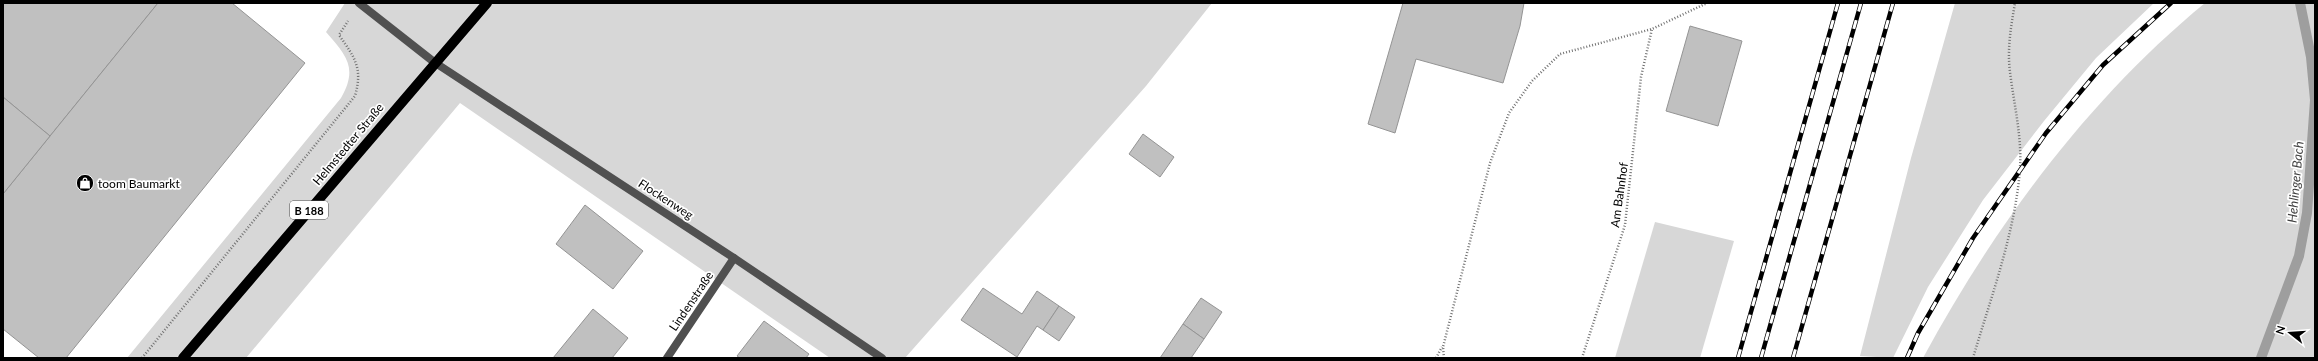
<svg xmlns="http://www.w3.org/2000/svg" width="2318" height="361" viewBox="0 0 2318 361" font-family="Lato,sans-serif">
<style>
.green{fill:#d7d7d7}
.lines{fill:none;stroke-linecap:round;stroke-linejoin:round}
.stream{stroke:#9e9e9e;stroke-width:10}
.building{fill:#c0c0c0;stroke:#949494}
.primary-casing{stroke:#dbdbdb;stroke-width:12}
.path{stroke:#727272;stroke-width:2.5;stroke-dasharray:1 2;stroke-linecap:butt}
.street{stroke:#505050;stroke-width:8}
.primary{stroke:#000;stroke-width:10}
.rail-casing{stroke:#000;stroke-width:4.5}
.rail{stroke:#fff;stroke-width:3;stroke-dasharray:9;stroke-linecap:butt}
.labels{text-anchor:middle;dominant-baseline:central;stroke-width:3.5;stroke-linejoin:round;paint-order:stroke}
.shield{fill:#fff;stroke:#4c4c4c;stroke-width:1}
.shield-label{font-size:11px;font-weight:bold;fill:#000}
.street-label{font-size:12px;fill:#000;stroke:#fff}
.poi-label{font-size:12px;fill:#000;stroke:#fff;text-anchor:start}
.water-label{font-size:13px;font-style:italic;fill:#3f3f3f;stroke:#fff}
</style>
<rect width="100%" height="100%" fill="#fff"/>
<g class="green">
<path d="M345,3H1212L1146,86L905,358H830L460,103L246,358H127L341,98C358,68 347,56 326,32Z"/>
<path d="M1955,3H2154L2096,58L2044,121L1983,200L1928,287L1893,358L1860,356L1911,158Z"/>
<path d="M2205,3H2315V358H1923C1995,225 2088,99 2205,3Z"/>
<path d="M1655,222L1734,241L1700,358H1615Z"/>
</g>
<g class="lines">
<path class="stream" d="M2261,358L2299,256L2307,213L2315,100L2311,57L2300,3"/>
</g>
<g class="building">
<path d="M3,3H158L50,136L3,97Z"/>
<path d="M158,3H232L305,63L66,358H39L3,329V194Z"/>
<path d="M1403,3H1524L1520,26L1503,83L1416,59L1395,133L1368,124Z"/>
<path d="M1690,26L1742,41L1718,126L1666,111Z"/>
<path d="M3,97L50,136L3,194Z"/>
<path d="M1143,134L1174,157L1160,177L1129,154Z"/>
<path d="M585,205L643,251L613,289L556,244Z"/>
<path d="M983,288L1022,314L1037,291L1059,306L1043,330L1037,326L1017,357L961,320Z"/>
<path d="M1201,298L1222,312L1204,339L1183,324Z"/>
<path d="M1059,306L1075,317L1059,341L1043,330Z"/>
<path d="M593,309L628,338L612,358H553Z"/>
<path d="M764,321L809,354L806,358H740L737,356Z"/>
<path d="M1183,324L1204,339L1191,358H1160Z"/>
</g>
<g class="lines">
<defs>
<path id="primary" d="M183,358L487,3"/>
</defs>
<use href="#primary" class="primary-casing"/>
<g class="path">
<path d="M142,358L355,96C363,68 355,58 339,35L348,21"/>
<path d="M1436,358L1442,347"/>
<path d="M1444,358L1443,347L1490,163L1509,113L1532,81L1560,54L1652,29L1707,3"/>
<path d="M1582,358L1625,225L1641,77L1652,29"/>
<path d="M1973,358C1991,297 2015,233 2020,169C2022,136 2014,105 2010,72C2007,49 2011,26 2015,3"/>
</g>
<g class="street">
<path d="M359,3L434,62L734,258L882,358"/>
<path d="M667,358L734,258"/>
</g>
<use href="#primary" class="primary"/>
<defs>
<g id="rail">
<path d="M1738,358L1838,3"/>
<path d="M1761,358L1861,3"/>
<path d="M1793,358L1893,3"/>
<path d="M1907,358L1918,333L1973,238L2046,133L2103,65L2171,3"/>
</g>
</defs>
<use href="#rail" class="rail-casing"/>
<use href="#rail" class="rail"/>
</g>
<defs>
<symbol id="shop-disc" viewBox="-11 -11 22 22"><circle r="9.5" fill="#000" stroke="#fff"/><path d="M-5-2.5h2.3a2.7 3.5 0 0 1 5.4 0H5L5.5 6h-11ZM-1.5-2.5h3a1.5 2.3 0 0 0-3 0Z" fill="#fff"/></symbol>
</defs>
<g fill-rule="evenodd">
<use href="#shop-disc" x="75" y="173" width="20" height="20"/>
</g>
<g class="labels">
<rect class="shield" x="290" y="201" width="38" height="18" rx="3"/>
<g class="shield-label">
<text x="309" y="210">B 188</text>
</g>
<g class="street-label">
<text transform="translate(348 144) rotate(-50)">Helmstedter Straße</text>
<text transform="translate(1619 195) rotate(-82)">Am Bahnhof</text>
<text transform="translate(666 199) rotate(33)">Flockenweg</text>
<text transform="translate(691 301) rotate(-56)">Lindenstraße</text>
</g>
<g class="poi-label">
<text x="98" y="183">toom Baumarkt</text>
</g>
<g class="water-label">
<text transform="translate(2295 182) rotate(-85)">Hehlinger Bach</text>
</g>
</g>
<rect width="2318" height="361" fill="none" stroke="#000000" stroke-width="8"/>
<g transform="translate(2290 333) rotate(287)" stroke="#ffffff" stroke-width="3" paint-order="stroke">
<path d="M0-3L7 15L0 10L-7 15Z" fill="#000000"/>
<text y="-6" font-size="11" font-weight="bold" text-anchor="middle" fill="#000000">N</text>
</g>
</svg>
